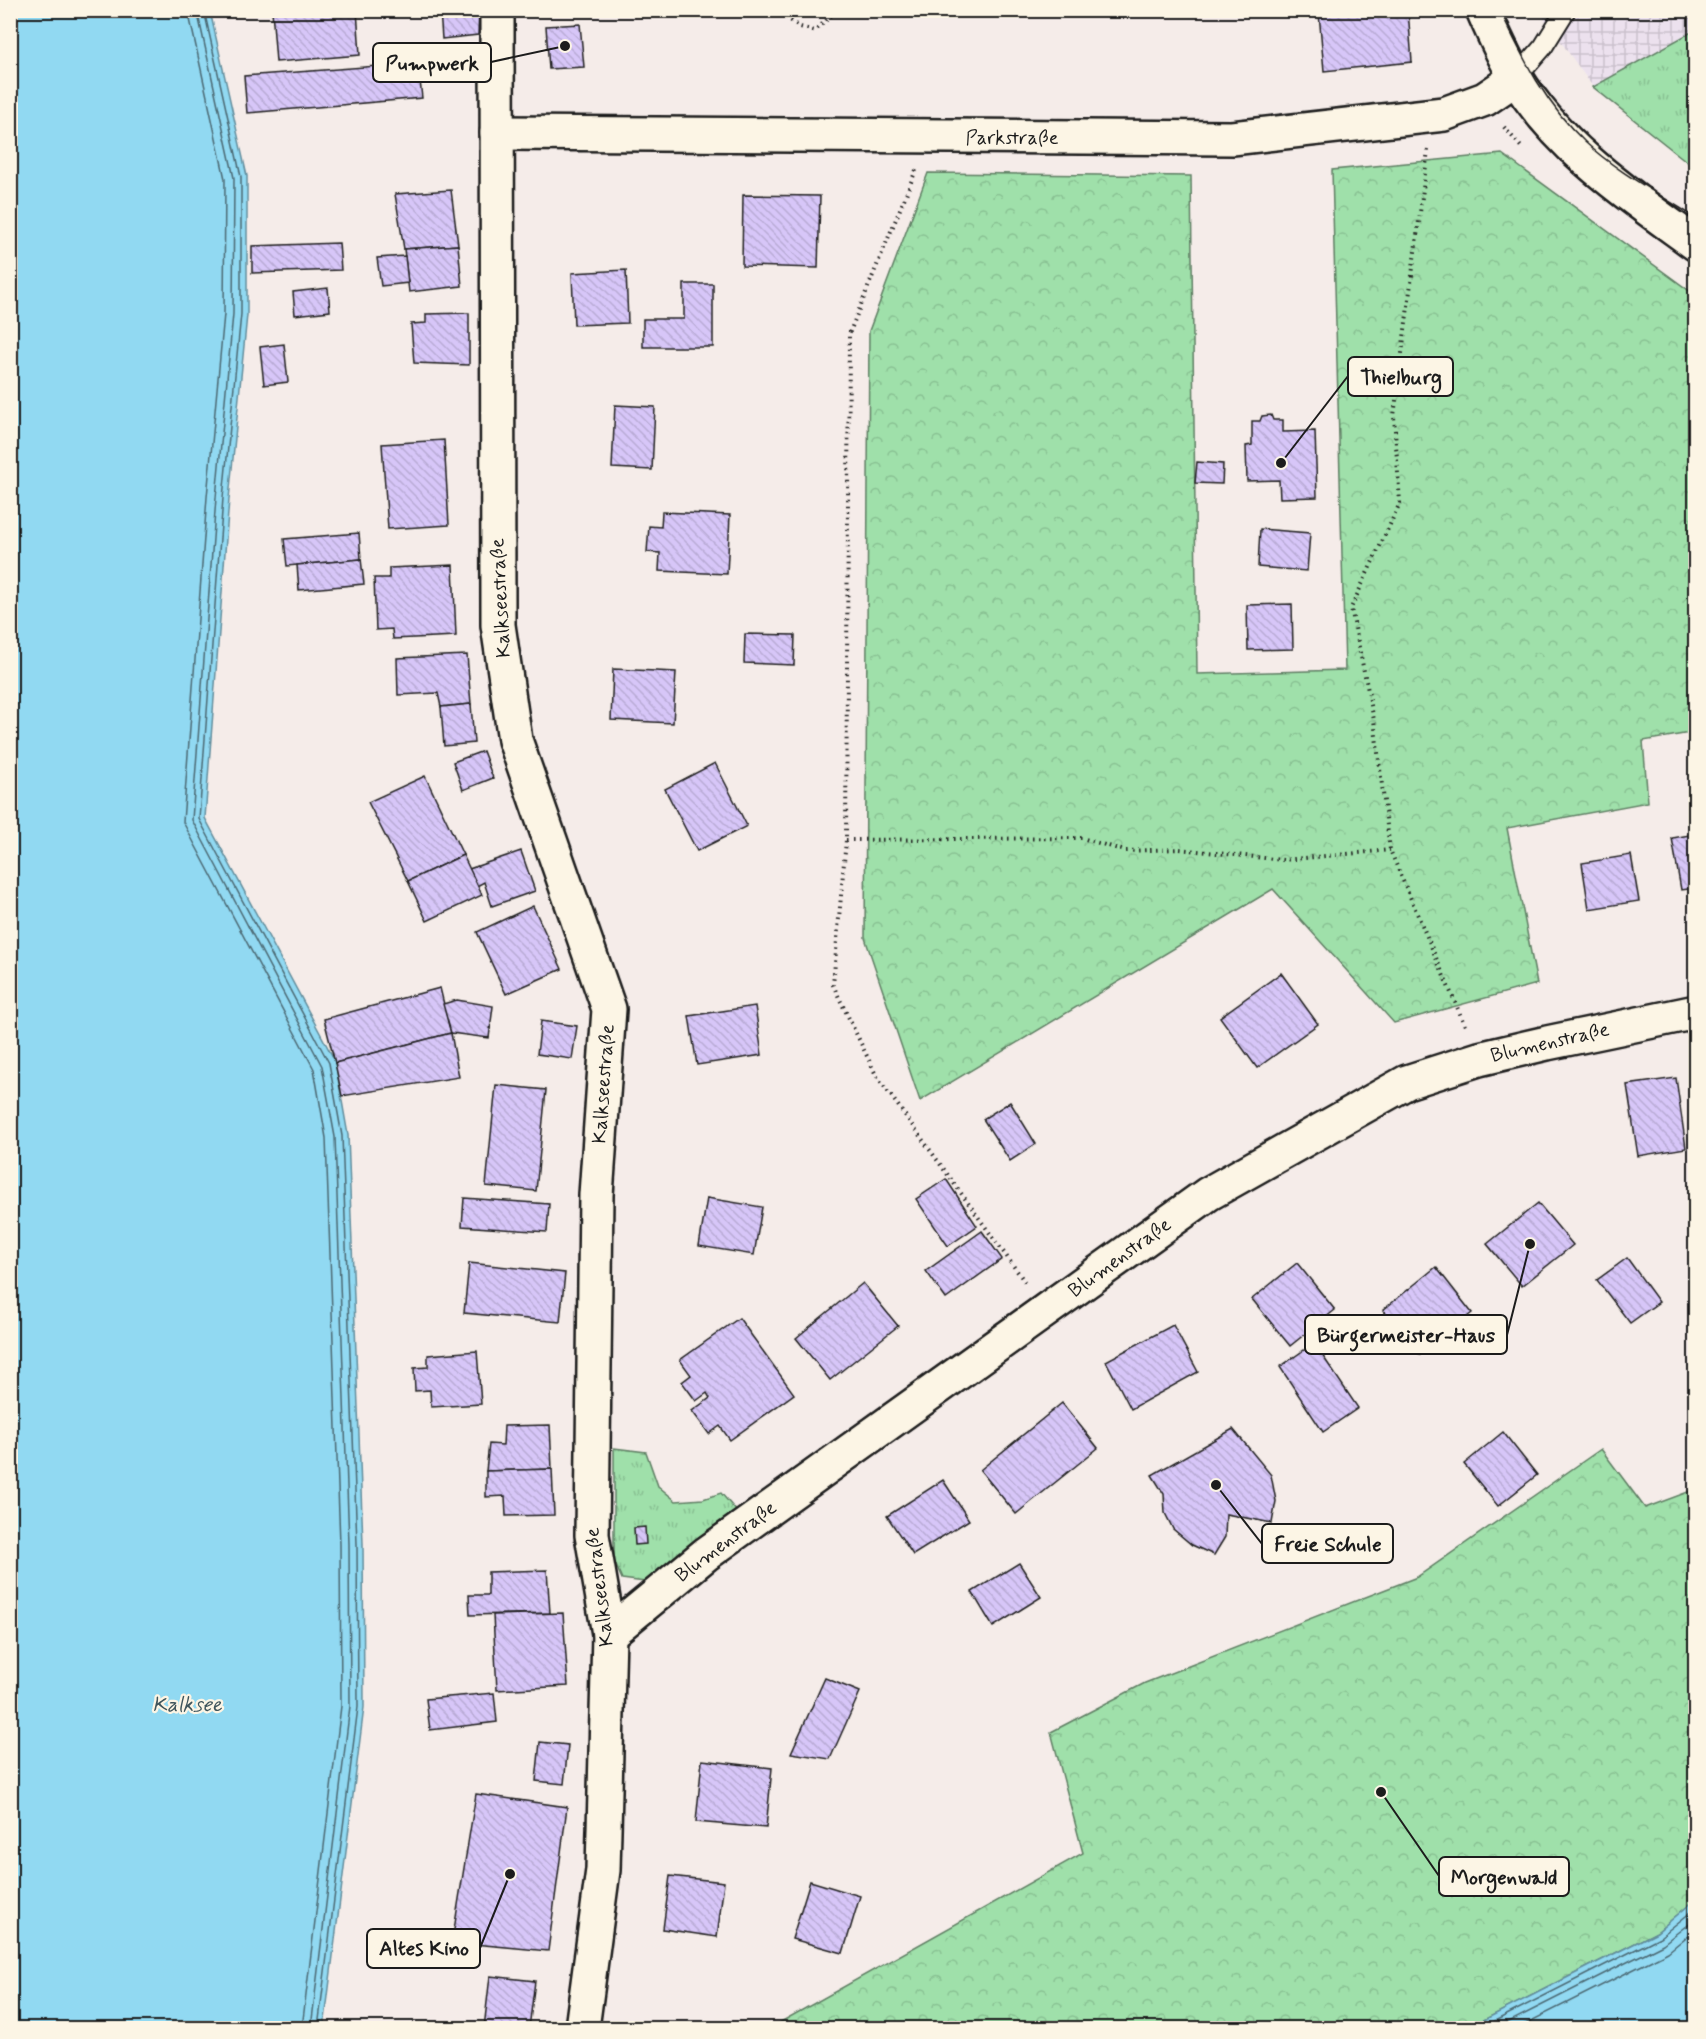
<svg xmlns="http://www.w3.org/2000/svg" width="1706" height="2039" viewBox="0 0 1706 2039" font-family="Mynerve,sans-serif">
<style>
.industrial{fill:url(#industrial-grid)}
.forest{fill:url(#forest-crowns);stroke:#5e7e63;stroke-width:1.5}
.park{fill:url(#park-tufts);stroke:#5e7e63;stroke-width:1.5}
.water{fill:#91d9f2;stroke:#628d9c;stroke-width:1.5}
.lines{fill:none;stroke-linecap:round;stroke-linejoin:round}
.shore{stroke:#4b6872;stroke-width:1.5}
.building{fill:url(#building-back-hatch);stroke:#1c1c1c;stroke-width:1.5}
.service-casing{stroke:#1c1c1c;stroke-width:22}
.minor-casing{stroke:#1c1c1c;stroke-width:38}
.tertiary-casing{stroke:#1c1c1c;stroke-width:38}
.path{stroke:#1c1c1c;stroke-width:4;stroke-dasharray:1.5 4.5;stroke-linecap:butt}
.service{stroke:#fcf5e5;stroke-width:18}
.minor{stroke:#fcf5e5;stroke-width:33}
.tertiary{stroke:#fcf5e5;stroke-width:33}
.tram{stroke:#1c1c1c;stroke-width:1.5}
.labels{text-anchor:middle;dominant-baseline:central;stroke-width:4.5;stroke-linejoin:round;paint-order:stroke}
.street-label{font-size:20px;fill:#1c1c1c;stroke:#fcf5e5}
.water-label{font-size:21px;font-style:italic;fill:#3f555c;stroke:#fcf5e5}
.leader{fill:none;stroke:#1c1c1c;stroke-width:2}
.callout-dot{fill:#1c1c1c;stroke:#fcf5e5;stroke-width:2}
.callout{fill:#fcf5e5;stroke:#1c1c1c;stroke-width:2}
.callout-label{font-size:21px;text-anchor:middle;font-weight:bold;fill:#1c1c1c}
</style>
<defs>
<pattern id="industrial-grid" width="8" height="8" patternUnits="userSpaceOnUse" patternTransform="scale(1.5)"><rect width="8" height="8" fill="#ece1ee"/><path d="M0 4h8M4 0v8" fill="none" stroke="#cac0cc"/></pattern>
<pattern id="forest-crowns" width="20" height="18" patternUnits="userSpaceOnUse" patternTransform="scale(1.5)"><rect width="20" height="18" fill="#9fe0aa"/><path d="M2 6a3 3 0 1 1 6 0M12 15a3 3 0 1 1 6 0" fill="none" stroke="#88c092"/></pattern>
<pattern id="park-tufts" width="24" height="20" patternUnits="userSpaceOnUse" patternTransform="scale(1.5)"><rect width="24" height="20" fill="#9fe0aa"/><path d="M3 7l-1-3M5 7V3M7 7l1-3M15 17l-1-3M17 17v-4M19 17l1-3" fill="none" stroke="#88c092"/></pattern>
<pattern id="building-back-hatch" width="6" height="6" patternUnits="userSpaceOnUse" patternTransform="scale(1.5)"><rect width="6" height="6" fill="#d7c6f8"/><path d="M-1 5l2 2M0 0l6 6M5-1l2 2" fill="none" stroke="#b8aad4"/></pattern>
</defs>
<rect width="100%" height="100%" fill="#f5ece9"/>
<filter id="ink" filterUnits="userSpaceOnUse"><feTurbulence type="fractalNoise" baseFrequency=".0167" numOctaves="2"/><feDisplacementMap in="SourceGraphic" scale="12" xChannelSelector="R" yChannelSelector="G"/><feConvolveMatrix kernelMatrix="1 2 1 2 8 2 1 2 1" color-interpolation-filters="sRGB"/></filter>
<g filter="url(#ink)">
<path class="industrial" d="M1539,11H1695V30L1593,87Z"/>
<g class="forest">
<path d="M1502,154L1695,295V732L1643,741L1648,802L1507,828L1537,984L1394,1023L1273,889L920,1101L865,938L869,331L928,173L1191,176L1197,674L1345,670L1332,170Z"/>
<path d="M1601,1449L1645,1508L1693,1490L1695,1492V1900L1657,1932L1468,2028H770L1083,1853L1051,1732L1145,1683L1417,1577Z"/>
</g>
<g class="park">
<path d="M1695,30V168L1593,87Z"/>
<path d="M614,1448L646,1452L658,1486L676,1501L703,1499L721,1493L738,1513L645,1582L622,1579L614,1561Z"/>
</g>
<g class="water">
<path d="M11,11H210L247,176V315L229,499L205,818L335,1061L348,1135L363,1544L364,1707L324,2028H11Z"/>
<path d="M1695,1900V2028H1468L1657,1932Z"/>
</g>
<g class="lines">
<g class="shore">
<path d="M188,10L225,179L224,314L207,497L183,822L314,1069L326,1138L340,1544L341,1706L302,2028"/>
<path d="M197,10L234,178L233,314L216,498L192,820L322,1066L335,1137L349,1544L350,1706L311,2028"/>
<path d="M204,10L241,177V314L223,498L199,819L329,1063L342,1136L357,1544L358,1707L318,2028"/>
<path d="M1481,2028L1660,1937L1696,1908"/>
<path d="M1497,2028L1663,1944L1696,1918"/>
<path d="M1517,2028L1668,1952L1696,1929"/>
</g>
</g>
<g class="building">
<path d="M272,10H357L360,55L276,62Z"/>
<path d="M440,10H479L478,35L442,39Z"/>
<path d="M1350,10H1408L1412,62L1324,71L1319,13Z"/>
<path d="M580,24L584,67L549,69L546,26Z"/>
<path d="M418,63L422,98L247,113L244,76Z"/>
<path d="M451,190L458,245L404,249L395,194Z"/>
<path d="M743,195L820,196L818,268L742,266Z"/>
<path d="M339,243L341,270L252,273V246Z"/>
<path d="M458,245L462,286L409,292L404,249Z"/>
<path d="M405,256L408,283L381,286L377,258Z"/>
<path d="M626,270L628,323L574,325L572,273Z"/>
<path d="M684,284H713V347H643V319H684Z"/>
<path d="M328,288L330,311L295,315L293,292Z"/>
<path d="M469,313V365L414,363L411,324L426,323V314Z"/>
<path d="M284,344L288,382L264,385L260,347Z"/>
<path d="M615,405L655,407L652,470L612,468Z"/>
<path d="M1271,415L1273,420H1283V432L1315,431L1317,497L1280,498L1279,480L1247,481L1246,446L1252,445V421H1260L1262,416Z"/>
<path d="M444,440L449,525L388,529L382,444Z"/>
<path d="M1197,462L1223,464L1222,484L1195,483Z"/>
<path d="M662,512L730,515L727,574L659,571L660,553L647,552L649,526L661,527Z"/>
<path d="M1260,529L1310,533L1307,571L1258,567Z"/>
<path d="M359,533L361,559L287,566L284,539Z"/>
<path d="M361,559L364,584L299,590L297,565Z"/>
<path d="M453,565L456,636L393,639L392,629L376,630L374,578H389V568Z"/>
<path d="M1292,604L1293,649L1248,650L1247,605Z"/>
<path d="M745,634L795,635L794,665L744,663Z"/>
<path d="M467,655L471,704L441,707L438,693L398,695L397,658Z"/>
<path d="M613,669L676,672L673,723L611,720Z"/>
<path d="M471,704L474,743L444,746L441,707Z"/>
<path d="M483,751L493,778L463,790L453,762Z"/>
<path d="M715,763L747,826L697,851L665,789Z"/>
<path d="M425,776L463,855L408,881L368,802Z"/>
<path d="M1696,834V888L1681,890L1672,838Z"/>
<path d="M521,851L535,891L492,906L484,882L477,886L469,869Z"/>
<path d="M463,855L482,895L427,921L408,881Z"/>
<path d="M1631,855L1639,901L1589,909L1582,863Z"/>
<path d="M533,906L562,969L506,994L477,932Z"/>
<path d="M1281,973L1318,1024L1257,1068L1220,1017Z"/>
<path d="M440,988L451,1033L335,1063L324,1019Z"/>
<path d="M457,1000L493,1006L489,1038L451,1033L443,1004Z"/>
<path d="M755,1006L762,1055L697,1065L689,1016Z"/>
<path d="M541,1021L577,1026L572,1059L537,1054Z"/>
<path d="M451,1033L459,1077L342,1096L335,1063Z"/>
<path d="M1676,1078L1686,1148L1638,1156L1627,1085Z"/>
<path d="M496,1085L546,1090L536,1191L486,1186Z"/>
<path d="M1010,1102L1036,1144L1010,1161L983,1119Z"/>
<path d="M946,1179L977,1226L948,1246L916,1199Z"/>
<path d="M464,1198L549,1204L547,1232L462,1226Z"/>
<path d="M707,1198L762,1207L754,1255L699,1246Z"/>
<path d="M1538,1203L1573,1245L1522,1286L1487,1244Z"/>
<path d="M982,1231L1002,1259L946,1299L926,1271Z"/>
<path d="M1627,1258L1659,1302L1630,1323L1597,1280Z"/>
<path d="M469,1263L565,1273L560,1322L464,1313Z"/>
<path d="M1297,1263L1335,1310L1290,1346L1252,1299Z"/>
<path d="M1436,1267L1472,1313L1420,1355L1383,1310Z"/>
<path d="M863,1283L898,1326L830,1380L796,1338Z"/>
<path d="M739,1318L794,1394L730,1440L720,1426L709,1434L692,1411L710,1398L707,1393L696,1401L682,1382L691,1375L680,1360Z"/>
<path d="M1173,1325L1198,1372L1131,1409L1106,1361Z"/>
<path d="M1314,1343L1358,1408L1323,1432L1280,1367Z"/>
<path d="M477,1351L481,1404L431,1407L430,1390L415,1391L414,1368L428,1367V1355Z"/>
<path d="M1062,1403L1098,1448L1016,1514L980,1470Z"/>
<path d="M550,1425L552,1469L486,1471L489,1444L503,1445L504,1426Z"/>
<path d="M1233,1429L1271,1475L1276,1501L1272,1523L1226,1514L1225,1537L1214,1555L1192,1545L1173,1529L1165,1513L1164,1494L1152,1475Z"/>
<path d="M1503,1432L1537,1475L1498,1506L1464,1464Z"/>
<path d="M552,1469L554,1515L506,1516L505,1496L486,1497V1471Z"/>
<path d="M943,1480L969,1520L913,1555L887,1516Z"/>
<path d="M645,1527L646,1544L635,1545L634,1528Z"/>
<path d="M1019,1563L1041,1597L993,1627L972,1592Z"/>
<path d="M547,1570L550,1613L470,1615L469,1595H488V1572Z"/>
<path d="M563,1613L568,1686L497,1690L493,1615Z"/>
<path d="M825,1678L860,1692L830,1759L791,1753Z"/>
<path d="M494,1693L497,1722L430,1730L426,1699Z"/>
<path d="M540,1742L568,1745L564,1784L536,1781Z"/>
<path d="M702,1760L772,1768L766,1828L696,1822Z"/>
<path d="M476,1794L567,1807L548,1951L452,1942Z"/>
<path d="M670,1876L724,1882L717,1937L663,1929Z"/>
<path d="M810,1881L860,1896L843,1953L792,1939Z"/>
<path d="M490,1976L535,1981L529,2028H484Z"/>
</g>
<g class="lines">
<defs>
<path id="service" d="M1516,78L1543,47L1566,10"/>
<g id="minor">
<path d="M497,10L498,625L515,740L609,1009L596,1195L592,1535L609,1634L603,1870L582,2028"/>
<path d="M497,133L1232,138L1444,114L1485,99L1516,78"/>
<path d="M609,1634L706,1554L1208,1194L1407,1082L1479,1059L1547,1043L1696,1012"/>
</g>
<path id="tertiary" d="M1483,10C1493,33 1503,55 1515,76C1559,149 1629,195 1696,244"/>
</defs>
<use href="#service" class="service-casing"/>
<use href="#minor" class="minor-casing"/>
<use href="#tertiary" class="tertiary-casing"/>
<g class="path">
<path d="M776,10L800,27L815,31L837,10"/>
<path d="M1504,127L1522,148"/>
<path d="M1428,150L1394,416L1400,503L1351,608L1374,720L1390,850L1466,1028"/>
<path d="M916,170L849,334L846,840L833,985L876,1075L1025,1282"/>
<path d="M846,840L1082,838L1125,851L1179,849L1283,860L1390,850"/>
</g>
<use href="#service" class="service"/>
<use href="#minor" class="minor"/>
<use href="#tertiary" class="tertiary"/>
<path class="tram" d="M1500,10C1523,59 1546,105 1585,142C1617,172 1659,194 1696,218"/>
</g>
</g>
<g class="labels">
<g class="street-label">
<text x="1012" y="138">Parkstraße</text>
<text transform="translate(501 598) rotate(-93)">Kalkseestraße</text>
<text transform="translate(1550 1043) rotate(-13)">Blumenstraße</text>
<text transform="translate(604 1084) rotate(-86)">Kalkseestraße</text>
<text transform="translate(1120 1258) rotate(-36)">Blumenstraße</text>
<text transform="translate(726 1542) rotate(-37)">Blumenstraße</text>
<text transform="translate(600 1587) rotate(-97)">Kalkseestraße</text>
</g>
<g class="water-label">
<text x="187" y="1705">Kalksee</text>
</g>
</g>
<path class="leader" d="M565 46L491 62M1281 463L1348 376M1530 1244L1507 1335M1216 1485L1262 1544M1381 1792L1439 1876M510 1874L480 1948"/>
<g class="callout-dot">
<circle cx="565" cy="46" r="6"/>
<circle cx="1281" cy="463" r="6"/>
<circle cx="1530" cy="1244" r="6"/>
<circle cx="1216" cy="1485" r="6"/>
<circle cx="1381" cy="1792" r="6"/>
<circle cx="510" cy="1874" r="6"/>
</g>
<g class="callout">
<rect x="373" y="43" width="118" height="39" rx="6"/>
<rect x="1348" y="357" width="105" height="39" rx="6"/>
<rect x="1305" y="1315" width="202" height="39" rx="6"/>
<rect x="1262" y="1524" width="131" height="39" rx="6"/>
<rect x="1439" y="1857" width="130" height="39" rx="6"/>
<rect x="367" y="1929" width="113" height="39" rx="6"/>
</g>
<g class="callout-label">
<text x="432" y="70">Pumpwerk</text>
<text x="1401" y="384">Thielburg</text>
<text x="1406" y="1342">Bürgermeister-Haus</text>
<text x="1328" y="1551">Freie Schule</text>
<text x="1504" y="1884">Morgenwald</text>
<text x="424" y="1955">Altes Kino</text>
</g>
<rect width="1706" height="2039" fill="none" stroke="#fcf5e5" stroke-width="36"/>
<rect x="18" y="18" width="1670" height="2003" fill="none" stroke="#1c1c1c" stroke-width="2" filter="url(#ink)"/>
</svg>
